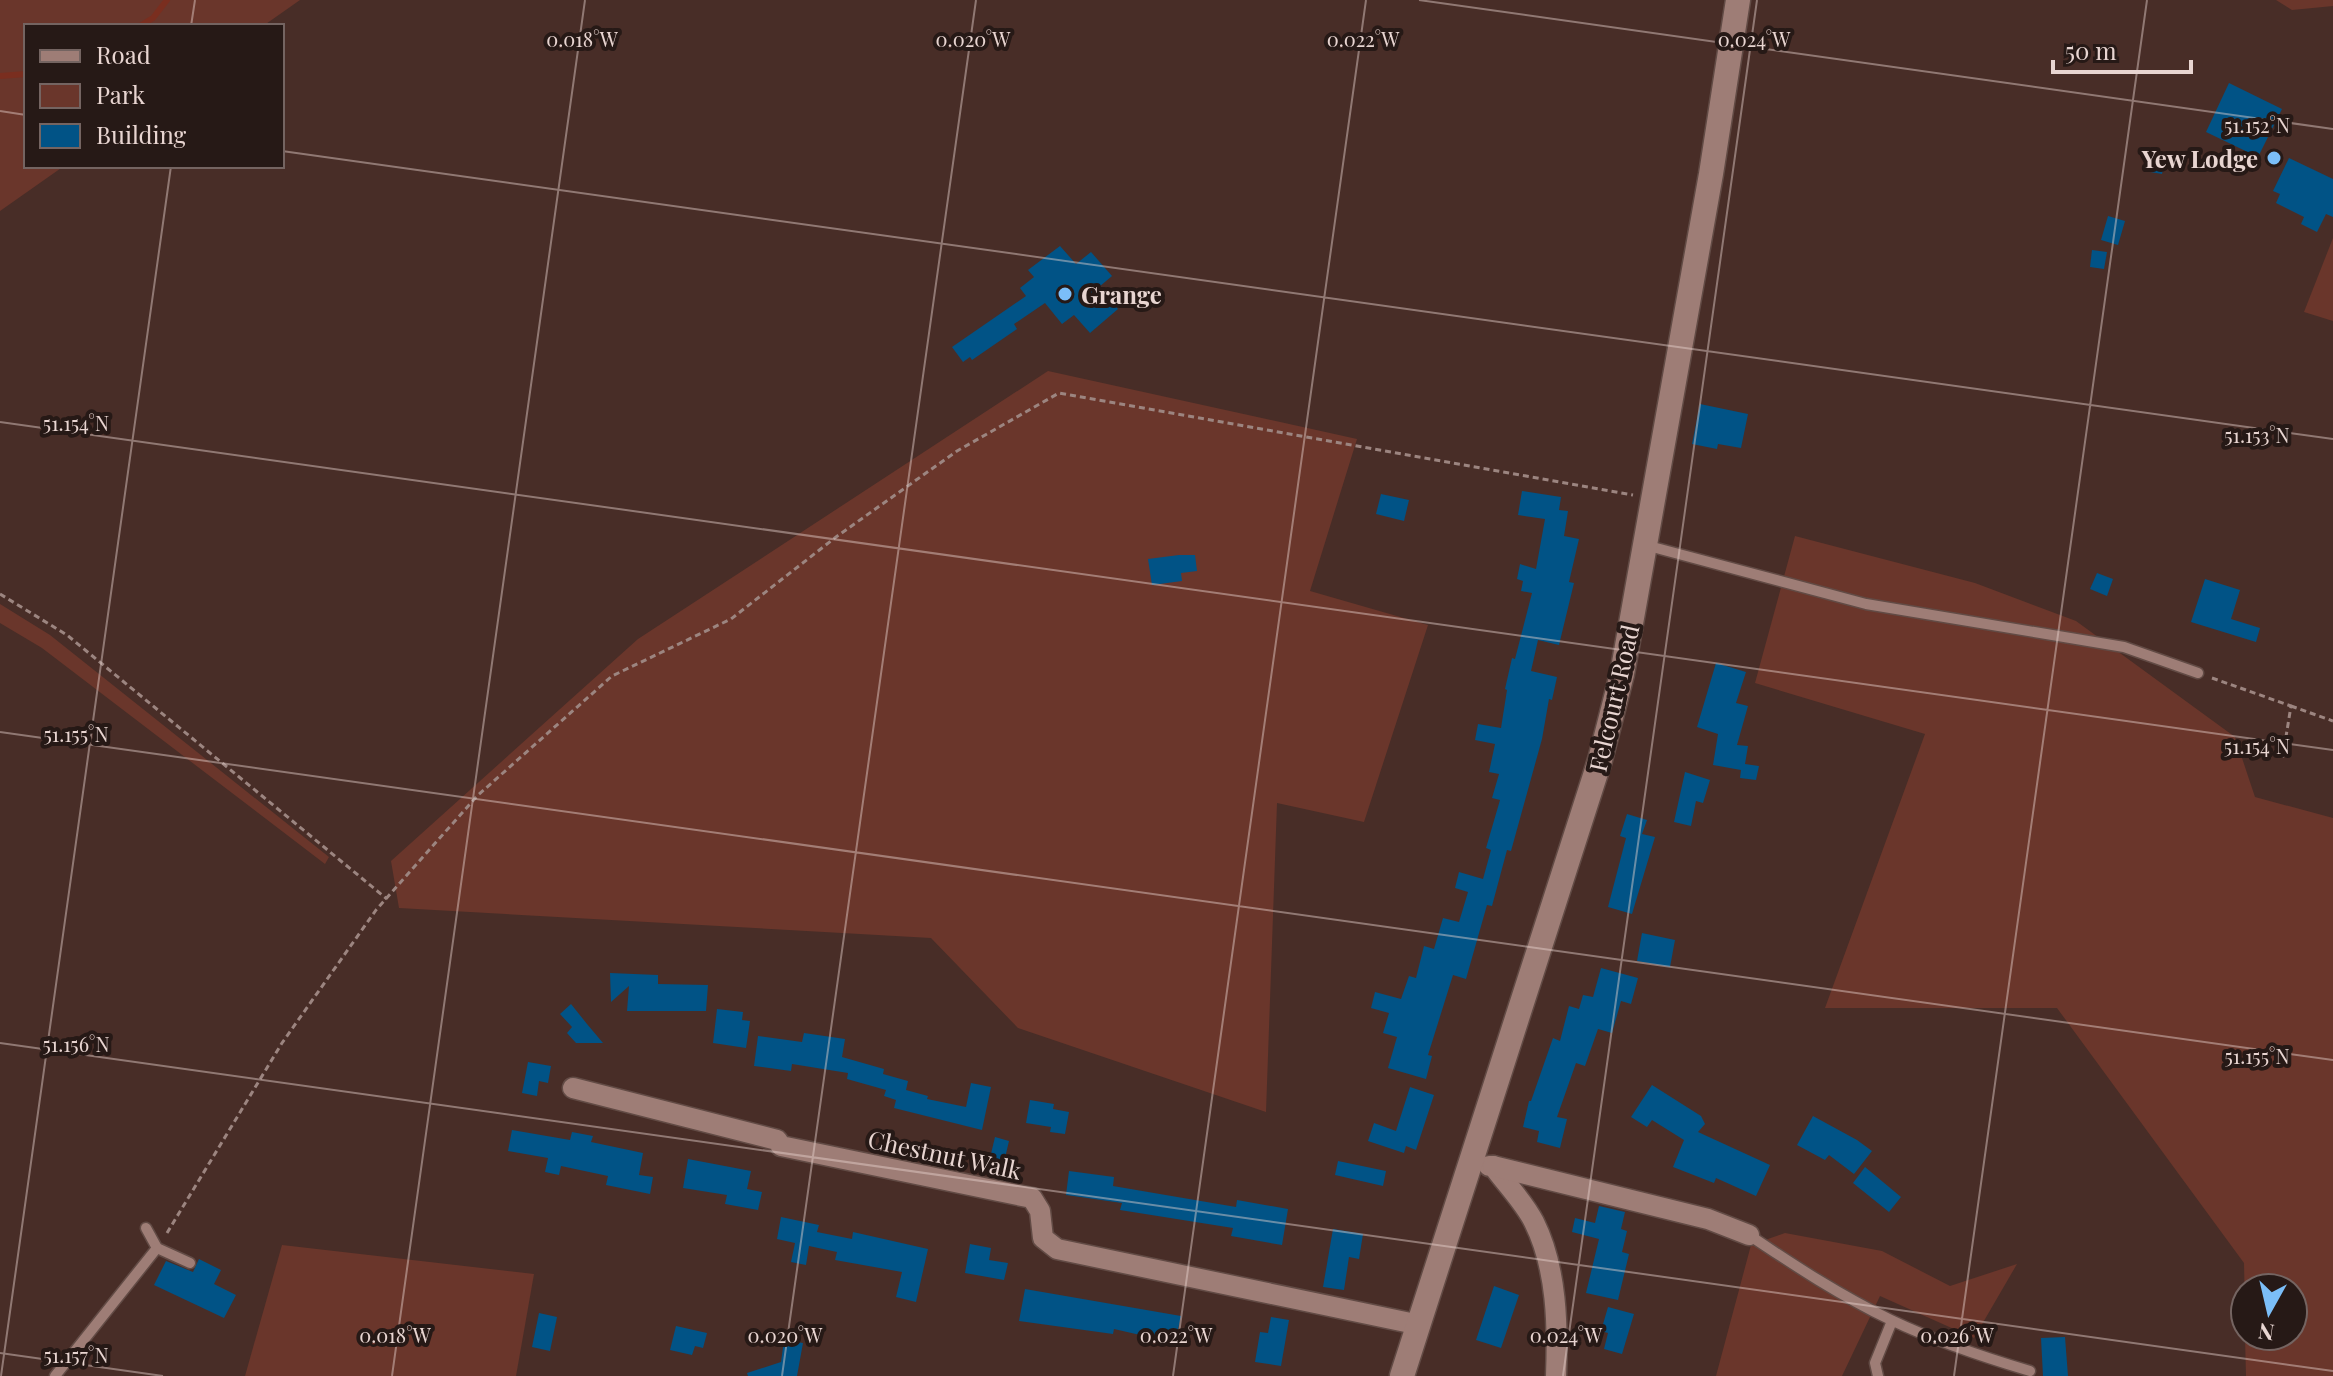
<svg xmlns="http://www.w3.org/2000/svg" width="2333" height="1376" viewBox="0 0 2333 1376" font-family="'Playfair Display',serif">
<style>
.green{fill:#6a362b}
.lines{fill:none;stroke-linecap:round;stroke-linejoin:round}
.stream{stroke:#7a2e1f;stroke-width:6}
.building{fill:#015386}
.service-casing{stroke:#624b45;stroke-width:13}
.minor-casing{stroke:#624b45;stroke-width:23}
.tertiary-casing{stroke:#624b45;stroke-width:27}
.path{stroke:#9c8580;stroke-width:3;stroke-dasharray:6 4;stroke-linecap:butt}
.service{stroke:#9e7d76;stroke-width:10}
.minor{stroke:#9e7d76;stroke-width:20}
.tertiary{stroke:#9e7d76;stroke-width:24}
.ticks{fill:none;stroke:#e8d5d1;stroke-width:2;stroke-opacity:0.45}
.poi-dot{fill:#7bbef8;stroke:#261916;stroke-width:3}
.labels{text-anchor:middle;dominant-baseline:central;stroke-width:8;stroke-linejoin:round;paint-order:stroke}
.poi-label{font-size:24px;font-weight:bold;fill:#e8d5d1;stroke:#261916;text-anchor:end}
.street-label{font-size:24px;fill:#e8d5d1;stroke:#261916}
.ticks-label{font-size:20px;text-anchor:middle;fill:#e8d5d1;stroke:#261916;stroke-width:8;stroke-linejoin:round;paint-order:stroke}
</style>
<rect width="100%" height="100%" fill="#482d27"/>
<g class="green">
<path d="M0,0H300L263,26H26V166H64L0,211Z"/>
<path d="M2276,0H2333V6L2292,10Z"/>
<path d="M2333,238V321L2304,312Z"/>
<path d="M1048,371L1357,439L1310,591L1428,625L1364,822L1277,803L1266,1112L1018,1028L931,938L399,908L391,861L638,639Z"/>
<path d="M1795,536L1975,583L2076,621L2235,737L2255,797L2333,818V1376H2246L2245,1336H2293V1288H2245V1310L2244,1263L2057,1008H1825L1925,734L1755,683Z"/>
<path d="M0,604L50,635L329,857L325,864L42,648L0,623Z"/>
<path d="M1785,1233L1882,1251L1950,1286L2017,1264L1974,1338L1880,1296L1842,1376H1716L1751,1245Z"/>
<path d="M282,1245L534,1274L516,1376H245Z"/>
</g>
<g class="lines">
<g class="stream">
<path d="M140,26L153,18L167,0"/>
<path d="M0,76L26,74"/>
</g>
</g>
<g class="building">
<path d="M2229,83L2282,109L2258,157L2206,132Z"/>
<path d="M2149,150L2166,154L2162,174L2145,171Z"/>
<path d="M2289,158L2333,179V217L2326,214L2317,232L2301,224L2304,217L2276,203L2280,194L2273,191Z"/>
<path d="M2108,216L2125,221L2118,245L2101,240Z"/>
<path d="M1060,246L1076,264L1091,252L1112,276L1099,287L1118,309L1090,333L1074,315L1062,324L1045,303L1014,324L1017,329L972,360L970,357L963,362L952,347L1026,296L1020,288L1034,277L1028,270Z"/>
<path d="M2092,250L2107,252L2104,269L2090,267Z"/>
<path d="M1700,404L1748,414L1741,448L1718,444L1717,449L1692,444Z"/>
<path d="M1522,491L1561,497L1559,510L1568,511L1564,536L1579,539L1569,582L1574,583L1559,645L1538,640L1531,671L1557,677L1552,700L1549,699L1542,739L1511,851L1507,850L1492,906L1487,905L1466,979L1453,975L1428,1055L1432,1056L1426,1079L1388,1068L1397,1037L1383,1033L1389,1013L1371,1008L1375,992L1401,999L1409,976L1416,978L1424,946L1434,949L1443,918L1459,922L1468,892L1455,888L1459,872L1483,879L1491,850L1486,848L1500,800L1492,798L1499,774L1489,772L1495,744L1475,740L1478,724L1501,728L1507,690L1505,689L1512,658L1515,659L1532,593L1521,591L1523,581L1517,579L1520,564L1536,569L1545,519L1518,515Z"/>
<path d="M1381,494L1409,500L1404,521L1376,514Z"/>
<path d="M1179,555H1195L1197,571L1181,573L1182,581L1152,585L1148,559Z"/>
<path d="M2097,573L2113,579L2107,596L2090,589Z"/>
<path d="M2205,579L2240,590L2231,619L2260,628L2256,642L2191,622Z"/>
<path d="M1716,663L1746,672L1736,703L1748,706L1737,745L1748,746L1745,764L1759,766L1756,780L1740,778L1741,770L1713,765L1718,734L1697,727Z"/>
<path d="M1685,772L1710,780L1703,803L1696,801L1691,826L1674,822Z"/>
<path d="M1627,814L1647,820L1642,834L1655,837L1632,914L1608,907L1626,838L1620,836Z"/>
<path d="M1642,933L1675,940L1670,967L1637,961Z"/>
<path d="M1601,968L1638,978L1631,1004L1621,1001L1612,1033L1598,1029L1585,1066L1576,1063L1557,1117L1567,1119L1560,1148L1537,1142L1539,1131L1523,1127L1529,1101H1531L1553,1038L1560,1041L1569,1006L1579,1009L1583,995L1593,997Z"/>
<path d="M610,973L658,975V984L708,985L706,1011H627L629,986L611,1002Z"/>
<path d="M571,1004L587,1024L603,1043H576L567,1033L572,1027L560,1014Z"/>
<path d="M717,1009L743,1012L742,1020L750,1021L746,1048L713,1043Z"/>
<path d="M804,1033L845,1039L842,1057L884,1069L883,1074L908,1081L906,1090L928,1096L927,1099L966,1107L971,1083L991,1087L982,1130L894,1108L896,1100L884,1096L886,1090L847,1079L848,1073L792,1064L791,1071L754,1066L758,1036L802,1042Z"/>
<path d="M528,1062L551,1066L548,1083L539,1081L537,1096L522,1093Z"/>
<path d="M1652,1085L1701,1116L1705,1124L1698,1132L1770,1165L1756,1196L1716,1178L1714,1183L1673,1167L1684,1140L1652,1120L1647,1127L1631,1117Z"/>
<path d="M1410,1087L1434,1095L1416,1150L1406,1146L1404,1153L1368,1141L1374,1123L1396,1131Z"/>
<path d="M1030,1100L1054,1104L1053,1109L1069,1112L1065,1134L1050,1132L1051,1127L1026,1123Z"/>
<path d="M1813,1116L1857,1140L1872,1151L1854,1174L1829,1155L1825,1160L1797,1145Z"/>
<path d="M512,1130L570,1140L572,1132L593,1136L591,1142L643,1153L639,1175L653,1177L650,1194L606,1185L608,1176L561,1166L559,1175L545,1172L548,1158L508,1151Z"/>
<path d="M995,1137L1009,1141L1004,1162L990,1158Z"/>
<path d="M688,1159L751,1171L747,1189L762,1192L758,1210L725,1204L727,1195L683,1188Z"/>
<path d="M1338,1161L1386,1171L1383,1186L1335,1175Z"/>
<path d="M1865,1167L1901,1197L1889,1212L1853,1183Z"/>
<path d="M1069,1171L1114,1177L1113,1186L1236,1207L1237,1200L1288,1209L1282,1245L1231,1236L1233,1228L1120,1210L1122,1203L1066,1195Z"/>
<path d="M1599,1206L1625,1212L1621,1229L1627,1231L1622,1252L1629,1254L1618,1300L1586,1293L1599,1239L1572,1232L1575,1218L1595,1223Z"/>
<path d="M781,1217L819,1225L817,1232L852,1239L853,1232L928,1249L916,1302L896,1297L902,1272L835,1260L837,1252L809,1246L806,1265L791,1262L795,1243L777,1239Z"/>
<path d="M1333,1229L1363,1234L1359,1259L1349,1257L1344,1290L1323,1287Z"/>
<path d="M970,1244L991,1248L989,1260L1008,1263L1004,1280L965,1273Z"/>
<path d="M199,1259L221,1270L214,1284L236,1295L224,1318L154,1285L166,1261L193,1272Z"/>
<path d="M1494,1286L1519,1295L1501,1348L1476,1340Z"/>
<path d="M1025,1289L1181,1316L1175,1343L1114,1329L1113,1334L1019,1321Z"/>
<path d="M1608,1307L1634,1314L1622,1354L1604,1349L1608,1333L1601,1331Z"/>
<path d="M539,1313L557,1317L550,1351L532,1347Z"/>
<path d="M1271,1317L1289,1320L1281,1366L1255,1362L1260,1332L1268,1333Z"/>
<path d="M676,1326L707,1333L703,1348L695,1346L692,1355L670,1350Z"/>
<path d="M2065,1337L2068,1376H2043L2041,1338Z"/>
<path d="M784,1340L803,1343L797,1376H748L747,1373L781,1362Z"/>
</g>
<g class="lines">
<defs>
<g id="service">
<path d="M1645,545L1866,604L2124,647L2198,673"/>
<path d="M146,1228L157,1248L190,1263"/>
<path d="M1749,1235C1795,1266 1841,1296 1891,1320C1935,1341 1983,1357 2030,1371"/>
<path d="M55,1376L157,1248"/>
<path d="M1878,1376L1875,1363L1892,1321"/>
</g>
<g id="minor">
<path d="M573,1088L777,1140L781,1146L1032,1198L1040,1211L1043,1238L1057,1249L1420,1325"/>
<path d="M1489,1166H1493C1506,1184 1524,1202 1534,1222C1557,1268 1558,1326 1556,1376"/>
<path d="M1493,1166L1708,1219L1749,1235"/>
</g>
<path id="tertiary" d="M1402,1376L1600,760L1622,674L1711,174L1738,0"/>
</defs>
<use href="#service" class="service-casing"/>
<use href="#minor" class="minor-casing"/>
<use href="#tertiary" class="tertiary-casing"/>
<g class="path">
<path d="M0,594L67,635L387,899"/>
<path d="M2212,678L2291,706L2282,761"/>
<path d="M2291,706L2333,721"/>
<path d="M167,1233L282,1043L376,910L477,796L612,676L731,619L836,537L957,451L1059,393L1633,495"/>
</g>
<use href="#service" class="service"/>
<use href="#minor" class="minor"/>
<use href="#tertiary" class="tertiary"/>
</g>
<path class="ticks" d="M1419,0L2333,129M191,26L195,0M0,111L26,115M282,151L2333,439M0,422L2333,750M0,732L2333,1060M0,1043L2333,1371M0,1353L163,1376M1,1376L171,166M392,1376L585,0M782,1376L976,0M1173,1376L1366,0M1563,1376L1757,0M1954,1376L2147,0"/>
<g class="poi-dot">
<circle cx="2274" cy="158" r="8"/>
<circle cx="1065" cy="294" r="8"/>
</g>
<g class="labels">
<g class="poi-label">
<text x="2258" y="158">Yew Lodge</text>
<text x="1081" y="294" text-anchor="start">Grange</text>
</g>
<g class="street-label">
<text transform="translate(1613 698) rotate(-77)">Felcourt Road</text>
<text transform="translate(945 1154) rotate(12)">Chestnut Walk</text>
</g>
</g>
<g class="ticks-label">
<text x="582" y="47">0.018°W</text>
<text x="973" y="47">0.020°W</text>
<text x="1363" y="47">0.022°W</text>
<text x="1754" y="47">0.024°W</text>
<text x="2257" y="133">51.152°N</text>
<text x="76" y="431">51.154°N</text>
<text x="2257" y="443">51.153°N</text>
<text x="76" y="742">51.155°N</text>
<text x="2257" y="754">51.154°N</text>
<text x="76" y="1052">51.156°N</text>
<text x="2257" y="1064">51.155°N</text>
<text x="395" y="1343">0.018°W</text>
<text x="785" y="1343">0.020°W</text>
<text x="1176" y="1343">0.022°W</text>
<text x="1566" y="1343">0.024°W</text>
<text x="1957" y="1343">0.026°W</text>
<text x="76" y="1363">51.157°N</text>
</g>
<rect x="24" y="24" width="260" height="144" fill="#261916" stroke="#746461" stroke-width="2"/>
<rect x="40" y="50" width="40" height="12" fill="#9e7d76" stroke="#746461" stroke-width="2"/>
<text x="96" y="64" font-size="24" fill="#e8d5d1">Road</text>
<rect x="40" y="84" width="40" height="24" fill="#6a362b" stroke="#746461" stroke-width="2"/>
<text x="96" y="104" font-size="24" fill="#e8d5d1">Park</text>
<rect x="40" y="124" width="40" height="24" fill="#015386" stroke="#746461" stroke-width="2"/>
<text x="96" y="144" font-size="24" fill="#e8d5d1">Building</text>
<g transform="translate(2269 1312) rotate(188)"><circle r="38" fill="#261916" stroke="#746461" stroke-width="2"/>
<path d="M0-6L14 30L0 20L-14 30Z" fill="#7bbef8"/>
<text y="-12" font-size="22" font-weight="bold" text-anchor="middle" fill="#e8d5d1">N</text>
</g>
<path d="M2053 60v12h138v-12" fill="none" stroke="#e8d5d1" stroke-width="4"/>
<text x="2065" y="60" font-size="24" fill="#e8d5d1" stroke="#261916" stroke-width="6" paint-order="stroke">50 m</text>
</svg>
